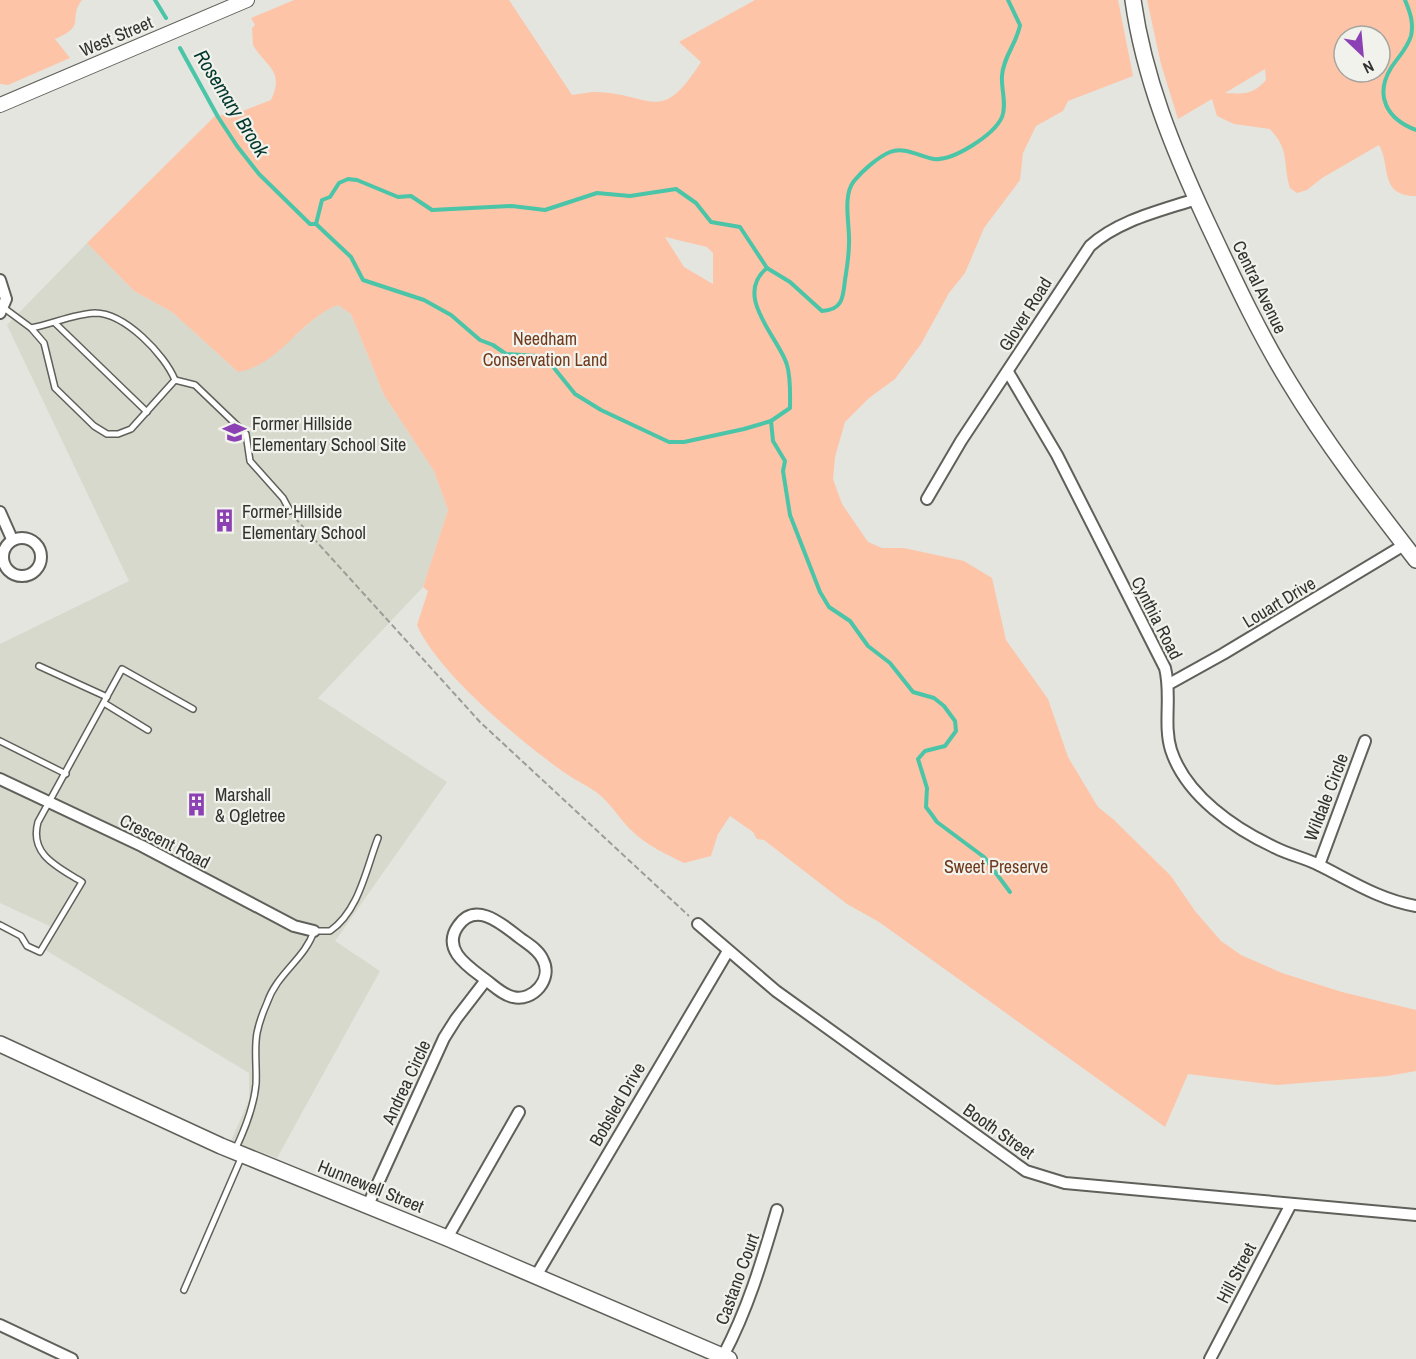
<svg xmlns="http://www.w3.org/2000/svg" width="1416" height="1359" viewBox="0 0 1416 1359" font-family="'Archivo Narrow',sans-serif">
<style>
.built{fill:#d7d9cc}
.green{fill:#fdc4a8;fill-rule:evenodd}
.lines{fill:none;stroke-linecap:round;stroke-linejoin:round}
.stream{stroke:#4ac5a8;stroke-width:4}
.service-casing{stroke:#60605b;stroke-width:8}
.minor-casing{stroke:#60605b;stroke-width:14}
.tertiary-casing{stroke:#60605b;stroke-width:16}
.secondary-casing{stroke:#60605b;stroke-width:18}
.path{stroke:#9c9c98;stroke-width:2;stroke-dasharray:6 3;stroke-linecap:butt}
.service{stroke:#fff;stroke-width:5}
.minor{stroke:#fff;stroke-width:10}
.tertiary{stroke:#fff;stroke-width:14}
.secondary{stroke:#fff;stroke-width:15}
.labels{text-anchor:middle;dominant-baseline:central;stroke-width:4.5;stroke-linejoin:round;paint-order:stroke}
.street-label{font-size:18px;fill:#31312f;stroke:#f2f2ec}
.park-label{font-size:18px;fill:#713a1d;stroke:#f2f2ec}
.poi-label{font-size:18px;fill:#31312f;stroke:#f2f2ec;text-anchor:start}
.water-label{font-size:20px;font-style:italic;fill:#00372c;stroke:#f2f2ec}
</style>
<rect width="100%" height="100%" fill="#e4e5df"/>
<path class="built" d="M87,243L134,291L172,312L238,372L295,336L324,310L338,305L351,314L384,395L434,471L448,510L423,587L318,698L447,782L335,941L380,971L277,1158L231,1141L249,1100V1073L44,949L56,929L0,903V644L129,581L7,325Z"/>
<g class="green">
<path d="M0,0H82C67,20 88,25 55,39L70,58L8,85L0,84Z"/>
<path d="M294,0H509L572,95C580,94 588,92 596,92C654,94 660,126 701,62L679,42L755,0H1118L1133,76L1068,101L1063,111L1036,126L1023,153L1020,180L984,228L965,273L949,293L921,344L895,379L869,398L845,422L835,457L833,479L842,504L868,542L882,548H904L964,561L992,578L1006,640L1048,699L1068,757L1098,807L1113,819L1171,876L1195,911L1221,941L1241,955L1282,973L1342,992L1416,1010V1071L1388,1076L1277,1085L1188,1074L1165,1127L879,922L847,904L764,840L757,839L753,832L730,816L718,834L711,856L684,863C666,854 648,846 633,832C619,819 611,803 596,792C586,785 575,780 565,773C522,743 437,672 417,625L428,591L423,587L448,510L434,471L384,395L351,314L338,305C300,319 280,365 238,372L172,312L134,291L87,243L215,116L235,114L271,100C285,70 266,67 253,45L252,28L255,25L251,18ZM665,237L707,247L713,253V284L684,267Z"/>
<path d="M1147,0H1416V196C1379,196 1391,166 1379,145L1322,178L1307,190L1297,193L1290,188C1282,162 1291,152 1270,129L1234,124L1217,116L1212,99L1178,119L1161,64ZM1344,36H1380V72H1344ZM1265,69L1266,80C1253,95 1243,94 1225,93Z"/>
</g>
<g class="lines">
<g class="stream">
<path d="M155,0L166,18"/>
<path d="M1405,0C1410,12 1414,23 1411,36C1407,49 1398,57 1391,68C1374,96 1387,119 1416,130"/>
<path d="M180,48L218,117L237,146L259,174L310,224H316L322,200L330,197L339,183L348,179L357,180L398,197L411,196L432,210L512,206L545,210L597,193L630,196L676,189L696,203L711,222L740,227L767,268L790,282L822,311C843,310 843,297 845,280C847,267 849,256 849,243C850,225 842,196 854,181C862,171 878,157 890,152C905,146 920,157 934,159C953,161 994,135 1002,117C1007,104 1001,89 1002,76C1003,57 1017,43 1020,25L1008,0"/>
<path d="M316,224L351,257L363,280L424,300L451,315L480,340L493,345L506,354L537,356L550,363L575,394L601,410L669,442H684L744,429L771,421L790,408C790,395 791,378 787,365C780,339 732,296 767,268"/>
<path d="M771,421L773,441L785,461L783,471L790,515L820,592L829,607L850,621L868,646L890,663L913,692L934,698L944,706L955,721L956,731L945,746L925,751L918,759L927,788L926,807L932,815L937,822L984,857L1010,892"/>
</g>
<defs>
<g id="service">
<path d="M4,308L31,328L44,343L55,388L94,426L107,434H118L131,429L175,380C165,355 125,313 95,313C74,314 52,324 31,328"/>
<path d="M55,323L147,412"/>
<path d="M175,380L195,385L246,434L250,461L283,498L290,511"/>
<path d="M39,666L107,697"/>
<path d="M104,703L148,730"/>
<path d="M0,741L66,774"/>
<path d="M0,925L21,936L27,946L40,952L82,882C58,867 29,855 38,822L122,669L193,709"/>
<path d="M235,1150C245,1129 254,1107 256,1084C257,1067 254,1049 257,1033C259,1023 263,1012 267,1003C277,973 305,959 314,931H330C359,911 366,869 378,838"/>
<path d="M184,1290L242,1156"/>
</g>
<g id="minor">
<path d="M0,280L6,299L0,313"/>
<path d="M1008,372L1057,455L1165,668C1172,695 1163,724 1171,750C1186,796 1235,829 1276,848C1290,855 1305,858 1319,865C1351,881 1380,900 1416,906"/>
<path d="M927,499L961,441L1090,246C1119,220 1160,211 1196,199"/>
<path d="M0,512L12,539"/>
<circle cx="22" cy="557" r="19"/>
<path d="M1169,684L1223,654L1404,545"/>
<path d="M0,779L142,846L294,926L314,931"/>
<path d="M1319,865L1365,741"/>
<path d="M698,924L776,991L1026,1171L1065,1183L1416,1215"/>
<path d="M368,1205L444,1038L456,1019L486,980C494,986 503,995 513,997C533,1002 553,979 543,960C539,950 528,944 520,938C503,925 476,900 458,926C441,950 469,967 486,980"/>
<path d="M447,1238L519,1112"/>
<path d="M536,1276L728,951"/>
<path d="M0,1325L72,1359"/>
<path d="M723,1356C748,1309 762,1261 777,1210"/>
<path d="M1210,1359L1291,1204"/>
</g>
<path id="tertiary" d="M0,105L247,0"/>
<g id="secondary">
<path d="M1133,0C1144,78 1173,149 1206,220C1232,275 1257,330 1289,382C1327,445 1372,503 1416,560"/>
<path d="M0,1044L221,1146L447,1238L729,1359"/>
</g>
</defs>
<use href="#service" class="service-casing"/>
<use href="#minor" class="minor-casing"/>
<use href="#tertiary" class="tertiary-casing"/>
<use href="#secondary" class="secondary-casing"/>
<path class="path" d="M295,518L480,722L689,916"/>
<use href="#service" class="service"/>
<use href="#minor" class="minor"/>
<use href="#tertiary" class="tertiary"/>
<use href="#secondary" class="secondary"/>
</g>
<defs>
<symbol id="school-bare" viewBox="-9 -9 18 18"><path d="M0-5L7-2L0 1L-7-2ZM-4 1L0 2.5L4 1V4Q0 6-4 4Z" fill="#8b41b3" stroke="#f2f2ec" stroke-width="2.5" paint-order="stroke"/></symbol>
<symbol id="building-bare" viewBox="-9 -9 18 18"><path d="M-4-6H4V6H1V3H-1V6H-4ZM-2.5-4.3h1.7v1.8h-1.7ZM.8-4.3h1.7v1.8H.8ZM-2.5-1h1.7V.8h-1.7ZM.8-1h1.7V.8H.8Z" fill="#8b41b3" stroke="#f2f2ec" stroke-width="2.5" paint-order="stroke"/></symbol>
</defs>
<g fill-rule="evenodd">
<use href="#school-bare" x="218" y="416" width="33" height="33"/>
<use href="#building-bare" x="208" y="504" width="33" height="33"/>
<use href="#building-bare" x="180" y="788" width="33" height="33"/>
</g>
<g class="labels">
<g class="street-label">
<text transform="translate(116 36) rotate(-23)">West Street</text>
<text transform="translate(1260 287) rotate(64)">Central Avenue</text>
<text transform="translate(1025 314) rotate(-58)">Glover Road</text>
<text transform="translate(1279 602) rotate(-31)">Louart Drive</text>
<text transform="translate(1157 618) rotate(63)">Cynthia Road</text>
<text transform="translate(1326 797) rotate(-69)">Wildale Circle</text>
<text transform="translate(165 841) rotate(27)">Crescent Road</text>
<text transform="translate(406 1082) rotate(-65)">Andrea Circle</text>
<text transform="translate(617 1104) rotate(-60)">Bobsled Drive</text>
<text transform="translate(999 1131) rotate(35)">Booth Street</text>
<text transform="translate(371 1186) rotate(22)">Hunnewell Street</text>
<text transform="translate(1236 1273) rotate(-63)">Hill Street</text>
<text transform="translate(737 1279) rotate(-70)">Castano Court</text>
</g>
<g class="park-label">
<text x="545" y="338">Needham<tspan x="545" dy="21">Conservation Land</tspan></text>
<text x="996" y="866">Sweet Preserve</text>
</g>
<g class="poi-label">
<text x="252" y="423">Former Hillside<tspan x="252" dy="21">Elementary School Site</tspan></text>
<text x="242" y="511">Former Hillside<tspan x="242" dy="21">Elementary School</tspan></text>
<text x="215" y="794">Marshall<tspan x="215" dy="21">&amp; Ogletree</tspan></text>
</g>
<g class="water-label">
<text transform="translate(232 103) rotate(58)">Rosemary Brook</text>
</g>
</g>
<g transform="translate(1362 54) rotate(154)"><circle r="28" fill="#f2f2ec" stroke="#a5a5a0" stroke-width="1.5"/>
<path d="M0-4.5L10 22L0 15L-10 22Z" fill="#8b41b3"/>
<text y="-9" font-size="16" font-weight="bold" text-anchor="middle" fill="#31312f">N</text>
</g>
</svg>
